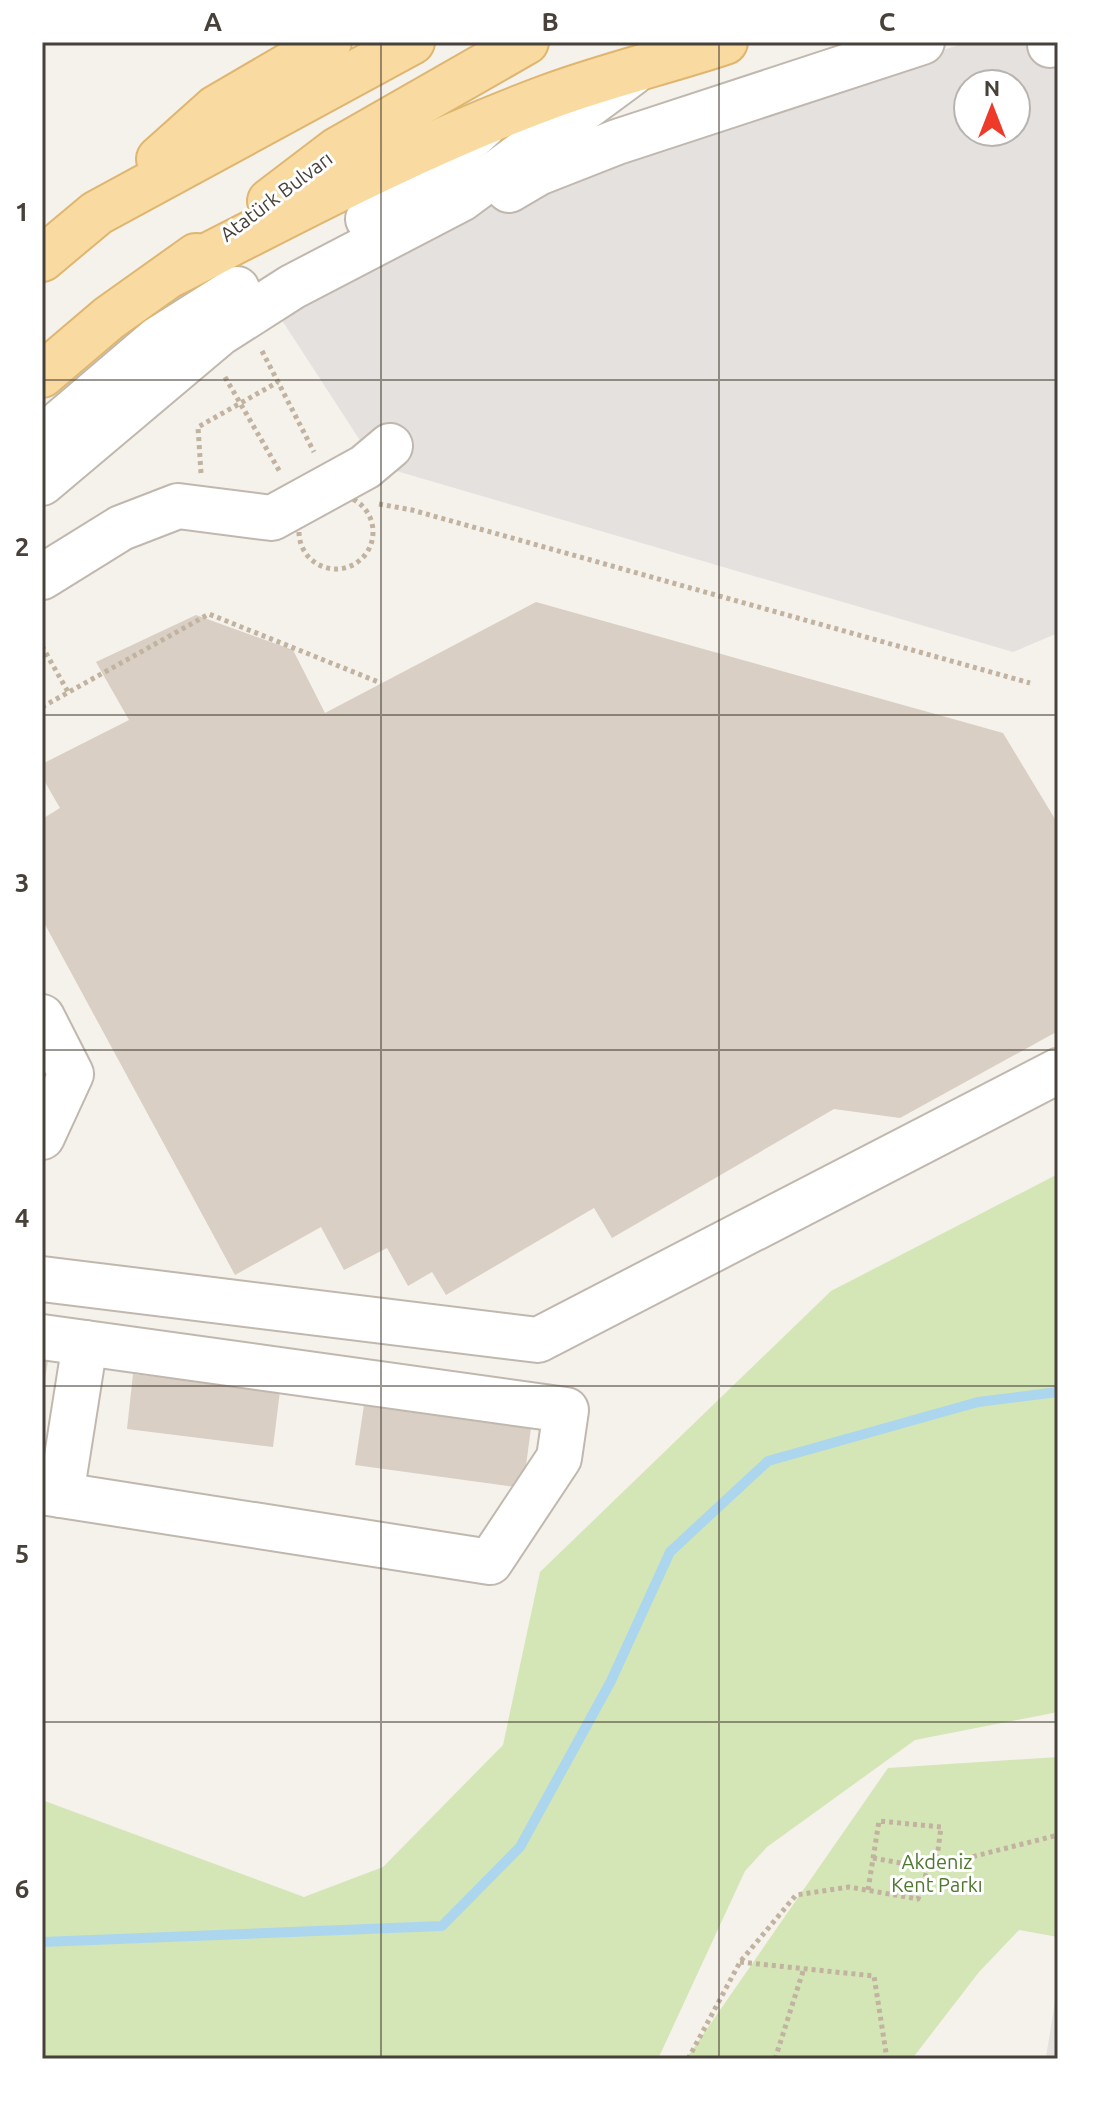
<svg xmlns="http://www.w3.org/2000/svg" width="1100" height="2101" viewBox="0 0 1100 2101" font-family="Ubuntu,sans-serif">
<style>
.green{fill:#d4e6b6}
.parking{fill:#e4e1df;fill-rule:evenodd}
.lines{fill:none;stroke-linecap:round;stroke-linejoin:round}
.stream{stroke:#acd6ed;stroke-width:10}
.building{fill:#d9cfc4}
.minor-casing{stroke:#c0b8ae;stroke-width:48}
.major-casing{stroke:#deb670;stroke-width:48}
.path{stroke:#c1b3a0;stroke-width:5;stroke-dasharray:4 4;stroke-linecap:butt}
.minor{stroke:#fff;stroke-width:44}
.major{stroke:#f9daa0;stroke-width:44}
.grid{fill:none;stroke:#484139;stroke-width:2;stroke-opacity:0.55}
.labels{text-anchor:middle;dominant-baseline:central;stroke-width:6;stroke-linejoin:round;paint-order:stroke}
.street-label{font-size:20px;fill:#484139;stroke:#fff}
.park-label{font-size:20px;fill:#4f782f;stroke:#fff}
.neatline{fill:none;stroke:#484139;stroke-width:3}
.grid-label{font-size:26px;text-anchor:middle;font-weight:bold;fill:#484139}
</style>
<rect width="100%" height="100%" fill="#f5f1eb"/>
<g class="green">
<path d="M1058,1174V1712L915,1740L767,1847L745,1871L658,2059H42V1800L304,1897L383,1867L503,1745L540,1572L831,1291Z"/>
<path d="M1058,1757V1937L1019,1930L979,1972L912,2059H686L888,1768Z"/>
</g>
<g class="parking">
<path d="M967,42H1058V633L1013,652L376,465L274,308L446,216ZM968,84H1016V132H968Z"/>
<path d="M1058,1983V2059H1019L1046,2057Z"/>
</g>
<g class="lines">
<path class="stream" d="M42,1942L442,1926L520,1847L611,1681L670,1552L768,1461L978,1402L1058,1392"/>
</g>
<g class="building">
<path d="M536,602L1003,733L1058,824V1031L900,1118L834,1109L612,1238L594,1208L446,1295L432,1272L408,1286L387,1248L344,1270L321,1227L235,1275L42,919V819L60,808L42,777V764L129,720L96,662L196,615L293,650L325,713Z"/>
<path d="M42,1360L48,1361L44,1385H42Z"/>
<path d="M133,1374L280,1391L273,1447L127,1429Z"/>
<path d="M364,1405L531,1428L523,1488L355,1465Z"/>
</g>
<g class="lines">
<defs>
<g id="minor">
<path d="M1050,45L1053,42"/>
<path d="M509,190L538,173L617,142L922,42"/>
<path d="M368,219L401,202L484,125"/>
<path d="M42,438L158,339L237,289"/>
<path d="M42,483L220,333L292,287L461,199L632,73"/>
<path d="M42,577L121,528L178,506L272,518L365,467L390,446"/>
<path d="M42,1017L71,1074L42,1137"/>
<path d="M42,1279L538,1340L1058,1071"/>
<path d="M42,1337L566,1410L559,1458L490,1562L42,1492"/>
<path d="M61,1495L85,1343"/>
</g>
<g id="major">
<path d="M159,159L216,108L329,42"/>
<path d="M270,201L337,150L526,42"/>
<path d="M42,259L97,213L412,42"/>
<path d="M172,274C297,210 420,144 551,96C608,75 668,61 725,42"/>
<path d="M42,375L109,318L196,256"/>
</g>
</defs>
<use href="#minor" class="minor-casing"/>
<use href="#major" class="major-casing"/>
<g class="path">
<path d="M262,351L314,452"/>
<path d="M225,377L280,472"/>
<path d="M201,473L198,427L278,382"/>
<circle cx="336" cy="532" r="37"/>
<path d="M379,504L412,510L1030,683"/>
<path d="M42,646L68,692"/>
<path d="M42,707L209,614L381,683"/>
<path d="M873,1858L928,1868"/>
<path d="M868,1890L879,1821L941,1827L936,1866"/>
<path d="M740,1962L874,1976L887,2059"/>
<path d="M688,2059L740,1962L796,1895L849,1887L918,1899L928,1868L1058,1835"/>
<path d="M775,2059L804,1968"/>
</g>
<use href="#minor" class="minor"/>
<use href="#major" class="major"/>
</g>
<path class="grid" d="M381,42V2059M719,42V2059M42,380H1058M42,715H1058M42,1050H1058M42,1386H1058M42,1722H1058"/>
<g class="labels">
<g class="street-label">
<text transform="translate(276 196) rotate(-37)">Atatürk Bulvarı</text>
</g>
<g class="park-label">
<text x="937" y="1861">Akdeniz<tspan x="937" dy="23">Kent Parkı</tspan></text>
</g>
</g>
<rect width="1100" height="2101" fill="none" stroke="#ffffff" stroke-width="88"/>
<g transform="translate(992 108)"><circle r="38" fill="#ffffff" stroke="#b6b3b0" stroke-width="2"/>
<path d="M0-6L14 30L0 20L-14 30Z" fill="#ee3a29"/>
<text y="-12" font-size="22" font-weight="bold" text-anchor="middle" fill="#484139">N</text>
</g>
<rect x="44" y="44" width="1012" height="2013" class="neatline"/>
<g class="grid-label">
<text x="213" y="31">A</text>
<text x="550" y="31">B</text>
<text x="887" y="31">C</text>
<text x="22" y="221">1</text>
<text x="22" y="556">2</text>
<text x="22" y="892">3</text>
<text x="22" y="1227">4</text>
<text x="22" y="1563">5</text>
<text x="22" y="1898">6</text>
</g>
</svg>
